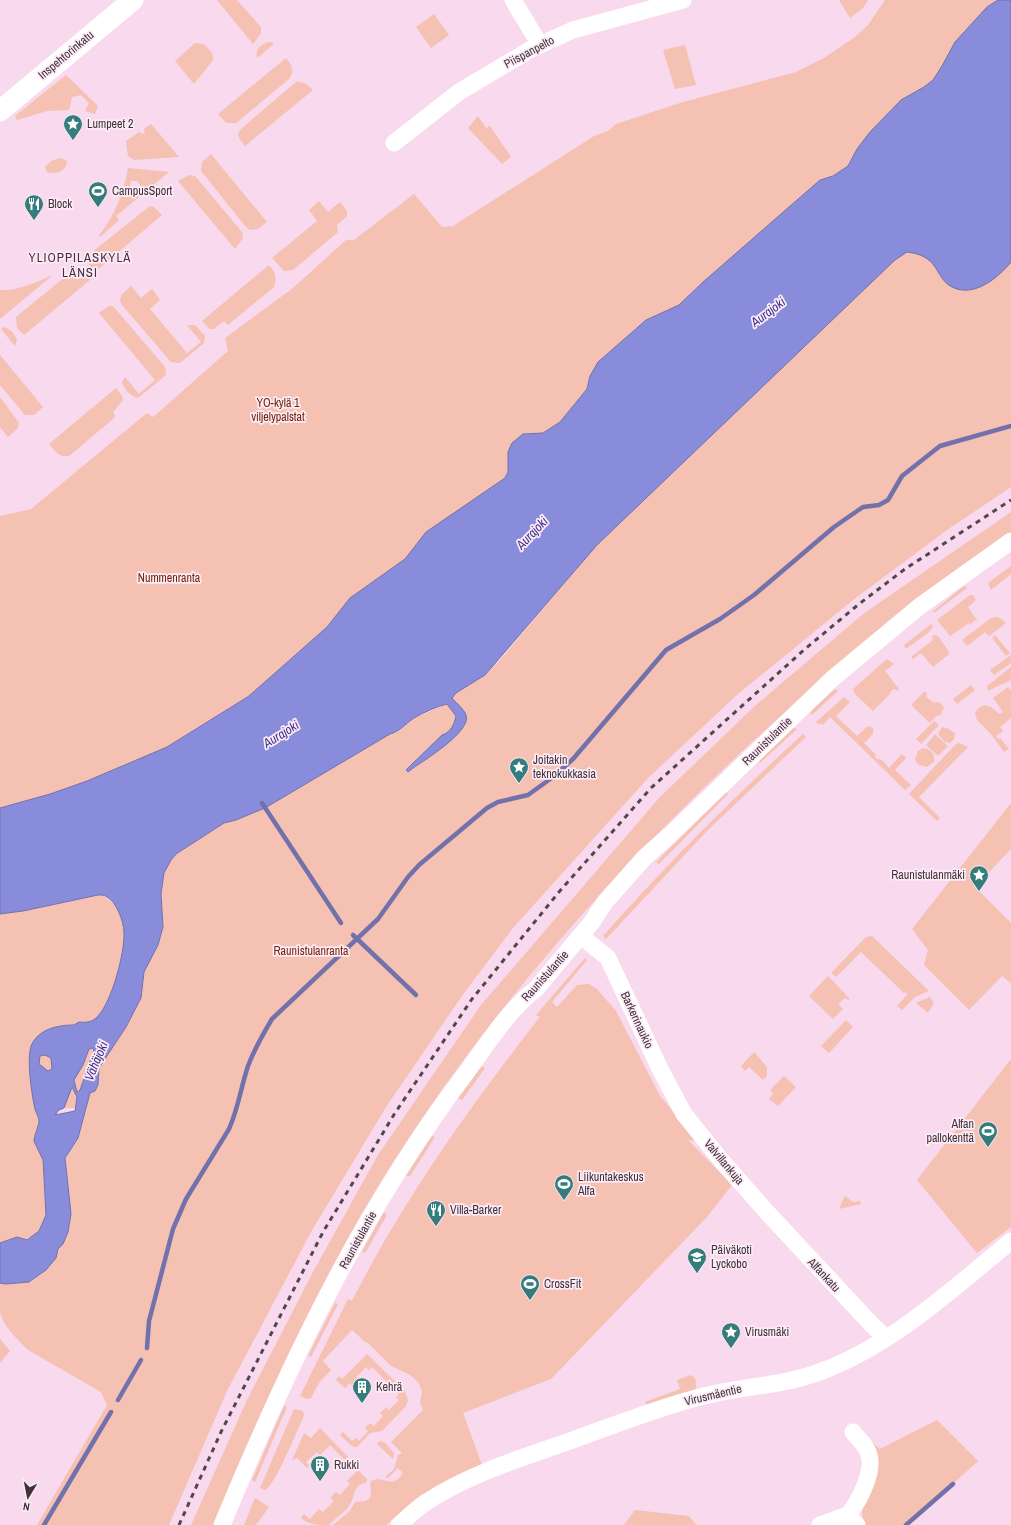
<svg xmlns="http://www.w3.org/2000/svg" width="1011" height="1525" viewBox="0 0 1011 1525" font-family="'Archivo Narrow',sans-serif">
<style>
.green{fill:#f4c1b2;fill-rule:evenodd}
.water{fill:#898cdb;stroke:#7271ab;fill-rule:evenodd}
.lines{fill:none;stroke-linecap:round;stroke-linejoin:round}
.stream{stroke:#7271ab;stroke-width:4.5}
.minor{stroke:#fff;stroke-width:17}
.tertiary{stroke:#fff;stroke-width:21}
.rail{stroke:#54464f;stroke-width:3;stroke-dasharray:5 5;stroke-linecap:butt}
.labels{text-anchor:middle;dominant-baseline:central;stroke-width:3.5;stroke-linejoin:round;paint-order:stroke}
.street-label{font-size:12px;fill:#3e323a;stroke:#fdebf6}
.poi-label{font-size:12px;fill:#3e323a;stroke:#fdebf6;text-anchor:start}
.park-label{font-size:12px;fill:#732408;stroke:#fdebf6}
.neighbourhood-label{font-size:13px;letter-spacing:1px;fill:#462f3f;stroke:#fdebf6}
.water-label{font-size:13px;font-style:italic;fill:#3a328e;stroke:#fdebf6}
</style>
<rect width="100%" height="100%" fill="#f8d9ed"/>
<g class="green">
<path d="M217,0H237L261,27V33L253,44Z"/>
<path d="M839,0H868L863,8L850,18Z"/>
<path d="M885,0H998L987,7L933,80L924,87L901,100L857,149L848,166L833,176L820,180L703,282L679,305L646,320L598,362L590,376L587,389L560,422L543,433L523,434L507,463L508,472L506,478L426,532L405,559L350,598L327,627L249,696L167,747L87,781L50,794L0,808V516L31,509L147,413L153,417L228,351L225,338L293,288L346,240H354L414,194L442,227L453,226L594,136L608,131L616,124L683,102L796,72L824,58L855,37L868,25Z"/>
<path d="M434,14L449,35L431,48L416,27Z"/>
<path d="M271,42L274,44L257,58C255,49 261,43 271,42Z"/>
<path d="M195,43L204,44L212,53L213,60L194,84L175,61Z"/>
<path d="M685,45L696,85L675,89L663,50Z"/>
<path d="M286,58C292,66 295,70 289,79L236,123H226L218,114Z"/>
<path d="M66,75L98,106L95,114L85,111L89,103L81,95L72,97L69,110L47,111L17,120L15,116Z"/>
<path d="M296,82C304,81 307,85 313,90L245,146L239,138L238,133L242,128Z"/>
<path d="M478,116L486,128L490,126L511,157L502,164L468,128Z"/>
<path d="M151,124L179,157L134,160L128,156L126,141L139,132L142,134L145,133L144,129Z"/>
<path d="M211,154L267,222L258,229L250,230L246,227L201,171L202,162Z"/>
<path d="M61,158L67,161C67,171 55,175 47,172L45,167L51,161Z"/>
<path d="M128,168L169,172L116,216L119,220L100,237L99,236C115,214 123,195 128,168ZM131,181H137L142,187V189L131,195L129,190Z"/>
<path d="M1011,171V487L947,530L853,600L738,694L648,778L513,928L464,993L386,1107L311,1232L227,1391L169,1525H37L107,1405L101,1392L28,1350C19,1341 2,1325 0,1312C0,1303 0,1292 0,1283L6,1284L29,1282L33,1279L46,1270L56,1258L58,1249L63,1244L65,1158L83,1121L85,1108L90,1092L95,1091L98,1085L99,1068L126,1027L141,998L144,972L158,945L163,927L161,894L164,873L171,860L176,854L224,823L236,820L265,808L390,734L395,733L414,718L447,704L456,693L485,675L500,660L591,552L764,334Z"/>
<path d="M189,175L195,176L242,232L243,238L235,249L178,181Z"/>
<path d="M319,201L328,212L340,202L347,211V216L337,225L338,232L293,270L284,271L272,258L317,221L309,210Z"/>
<path d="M150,206L154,207L162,215L95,272L89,265L88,259L91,253Z"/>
<path d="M269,265C276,273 277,277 274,287L228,325L224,321L214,329H209L202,321Z"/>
<path d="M76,268L82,269L91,279L24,335L17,328L16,317Z"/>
<path d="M53,275L0,319V290C19,291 36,282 53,275Z"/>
<path d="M131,286L141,298L152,289L160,300L150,309L187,353L201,342L187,325H195L205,336L204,343L180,363L171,362L122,305L120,301L121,295Z"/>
<path d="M109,306H113L165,367L166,375L138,398C131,397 123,388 122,382L125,377L139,394L155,380L99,313Z"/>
<path d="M4,327C11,329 15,334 17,341L15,346L1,329Z"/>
<path d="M0,355L43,407L34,415H25L0,385Z"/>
<path d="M116,388L122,396L123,400L113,412L115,416L113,419L69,456C59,458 55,451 49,444Z"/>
<path d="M0,397L19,423L18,428L8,437L0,427Z"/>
<path d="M1011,512V532C984,551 957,569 931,588C879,627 831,671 783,714C635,847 498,997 392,1164C321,1275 264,1403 214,1525H191L247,1400L313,1272L378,1155L481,1005L660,797L756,705L863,614Z"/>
<path d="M1011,566V574L991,590L988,583Z"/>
<path d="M964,586L967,588L935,612H932Z"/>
<path d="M970,595H973L976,600L968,607L978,622L975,620L970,625L969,623L950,636L937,620Z"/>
<path d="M996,617L1000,618L1006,623L989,636L985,632L967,646L962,640L991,618Z"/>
<path d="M931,624L933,627L928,633L906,649L904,645Z"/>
<path d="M935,635L938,636L949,652V654L933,667L921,653L913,659L911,657L933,640L932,636Z"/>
<path d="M995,635L1010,653L1006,656L992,638Z"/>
<path d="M1011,655V663L994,675L990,670Z"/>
<path d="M887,659L894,664L885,671L899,689L898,691L894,689L890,692V694L873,711L855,694L853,689Z"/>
<path d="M1011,667V680L988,691L987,686Z"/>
<path d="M971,685L975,690L957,704L953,699Z"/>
<path d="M1008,687L1011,690V718L1000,727L1003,731L996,736L998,739L1000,738L1009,749L1004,752L990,733L977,720L975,713C982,700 992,706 999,714L1003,712L993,698Z"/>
<path d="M835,689L838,691L812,715L810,713L812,710Z"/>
<path d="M924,692L927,693L926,697L934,703L939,702L944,707L941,715L936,716L930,723L911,705Z"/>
<path d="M844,697L850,702L836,716L857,736L868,726L873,728V734L864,743L876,755L875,758L882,760L889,768L902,754L906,758L895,770L911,785L905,790L830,717L823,725L820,723L819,725L816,722Z"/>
<path d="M934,721L939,725L921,744L916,739Z"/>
<path d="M942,727L947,728L955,733L954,739L950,743L945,742L938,734Z"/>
<path d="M793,728L797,729L760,763L758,760Z"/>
<path d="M803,734L806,737L708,830L606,939L603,936C666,865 733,798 803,734Z"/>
<path d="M935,734L948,746L938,756L926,745Z"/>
<path d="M959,743L968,747L919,797L940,818L937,821L909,794L955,745Z"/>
<path d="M923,748C931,749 935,754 934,762L927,767L919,765L915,760L918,751Z"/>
<path d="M726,792L728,794L659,864L656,862Z"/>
<path d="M1011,803V849L975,887L1011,923V983L1002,976L969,1010L924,965L928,950L912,929Z"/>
<path d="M98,895C114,897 124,916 124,932C125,951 111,1001 98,1016C93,1022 86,1023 79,1022L74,1025H59L46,1030L45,1055L51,1058L83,1045L95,1047C91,1069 78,1086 75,1108H64V1104L35,1110L40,1121L46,1215L39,1231L26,1240L17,1237L0,1243V914L23,911Z"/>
<path d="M872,936L929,991L915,997L902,1010L897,1006L908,994L905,992L904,993L861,952L836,977L831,973L866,937Z"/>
<path d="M585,958L587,960L552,1002L557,1007L577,985L589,984L597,989L616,1011L660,1096L696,1139L692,1141L687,1139L732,1185L707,1217L551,1379L463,1413L482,1465L400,1513L386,1525H333L350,1511L355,1502C359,1501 362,1502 365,1501C376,1497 368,1488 371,1481C384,1474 391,1491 403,1473L398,1468L388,1478L385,1477L394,1469L398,1455L402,1453L391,1442L423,1410L420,1403L422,1391L418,1382L410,1375L391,1366L369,1344L365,1342L352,1330L323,1361L331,1370L319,1383L311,1398L307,1399L300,1396L348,1299L352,1301C403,1200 470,1106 540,1017L536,1015Z"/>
<path d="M828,976L850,999L848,1000L845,998L838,1004L843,1009L833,1019L809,996Z"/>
<path d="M930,997L934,1003L928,1013L916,1003Z"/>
<path d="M846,1020L853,1027L829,1053L821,1046Z"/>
<path d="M754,1052L767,1067V1076L763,1080L749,1067L745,1071L741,1066Z"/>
<path d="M1011,1059V1227L977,1253L917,1180Z"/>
<path d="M481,1066L485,1068L462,1100L458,1098Z"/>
<path d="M784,1076L796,1087L778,1106L769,1099L773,1094L770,1090Z"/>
<path d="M432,1136L435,1137L410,1176H406Z"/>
<path d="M845,1196L853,1202L860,1201L861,1204L839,1209Z"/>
<path d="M384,1212L387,1215L365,1253L362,1252Z"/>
<path d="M335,1303L338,1304L311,1357L308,1356Z"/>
<path d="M0,1339L10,1351L0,1363Z"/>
<path d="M367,1354L405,1391L408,1400L406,1406L382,1431L370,1433L357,1447L352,1446L340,1435L343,1432L352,1441L356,1438L359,1441L368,1431L365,1428L370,1423L374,1426L383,1416L380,1413L386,1407L389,1410L399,1400L396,1397L399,1394L372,1367L369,1370L366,1367L356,1377L359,1380L353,1386L350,1383L345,1388L336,1380L339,1376L342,1379Z"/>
<path d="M691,1375C697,1378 697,1386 695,1391L646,1405L645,1402L680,1389L677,1380Z"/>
<path d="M284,1406L287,1407L255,1482L252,1480Z"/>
<path d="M294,1409L303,1411L304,1416C297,1430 276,1484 265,1490L260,1488Z"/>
<path d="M937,1420L978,1461L908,1525H864L862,1513L870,1441L880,1449Z"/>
<path d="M320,1428L348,1457L345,1460L330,1445L320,1455L317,1452L306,1462L309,1466L307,1468L297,1458L292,1460L304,1433L311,1438Z"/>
<path d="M379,1441L384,1442L394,1453L393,1459L377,1444Z"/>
<path d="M358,1470L367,1479L366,1483C352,1484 356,1498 348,1507C343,1514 335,1518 329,1525C319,1525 308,1525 301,1518L304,1514L310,1519L319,1509L323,1512L334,1501L330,1498L336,1492L340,1495L350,1484L347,1481Z"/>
<path d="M255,1498L269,1507L256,1525H244Z"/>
<path d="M635,1510L689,1516L696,1525H624Z"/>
</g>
<path class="water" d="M998,0H1011V262C998,278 974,298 952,287C941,282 938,268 930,261C923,255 915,253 907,252L895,260L597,545L485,675L456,693L452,698C456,703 464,709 466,715C472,731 425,760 413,768L408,772L406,770L442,735C451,732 454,725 456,716L447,704C436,707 424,712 414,718C405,724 399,732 390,734L265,808L236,820L224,823L176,854L171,860L164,873L161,894L163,927L158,945L144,972L141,998L126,1027L99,1068L98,1085L95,1091L90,1093L78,1138L65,1158L71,1214L68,1232L63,1244L58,1249L56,1258L46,1270L33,1279L29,1282L6,1284L0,1283V1243L17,1237L27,1240L39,1231L46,1215L43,1160L34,1141C34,1136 39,1125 39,1121C39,1117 36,1113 35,1109C32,1096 25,1053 33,1042C42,1028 59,1025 74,1025L79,1022C86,1023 93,1022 98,1016C112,1001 125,952 124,932C124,922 116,901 107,897C105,895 101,895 98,895L23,911L0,914V808L50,794L87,781L167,747L249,696L327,627L350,598L405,559L426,532L505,478L508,472V452L512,443L523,434L543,433L560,422L587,389L590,376L598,362L646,320L679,305L703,282L820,180L833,176L848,166L857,149L870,132L901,100L924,87L933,80L942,66L955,42L987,7ZM92,1048L94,1050L80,1090L77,1092L74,1080L83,1065L89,1049ZM45,1055L51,1058L52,1069L48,1071L39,1064L40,1056ZM72,1087L77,1097L75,1111L55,1115L59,1110L64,1108Z"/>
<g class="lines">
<g class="stream">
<path d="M262,803L341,923"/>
<path d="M353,935L416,995"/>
<path d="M147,1348L149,1321L173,1229L186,1199L229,1129C238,1109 241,1087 248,1066C254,1050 263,1034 272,1019L378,919L408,877L419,865L487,808L498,802L528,795L553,777L573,759L666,650L720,619L754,595L834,527L863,507L879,505L888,500L902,476L940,446L1011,426"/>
<path d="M118,1400L141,1360"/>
<path d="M44,1525L111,1412"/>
<path d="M906,1525L953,1484"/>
</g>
<g class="minor">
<path d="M513,0L540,45"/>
<path d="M394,143L459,92L533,48L573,30L683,0"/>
<path d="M581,936L608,958L660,1069L684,1114L721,1160L765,1210L872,1325L886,1338"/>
<path d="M848,1515C859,1501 876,1470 868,1452C865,1444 858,1439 853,1432"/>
<path d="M222,1525C288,1366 362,1210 466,1073C486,1046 509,1009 536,989L592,922L605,902L645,857L670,835L832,679L920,606L1011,541"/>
<path d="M399,1525C408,1517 418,1507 428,1501C471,1473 522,1458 570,1441C615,1425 659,1407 704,1396C743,1386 784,1386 822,1371C892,1345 954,1288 1011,1241"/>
<path d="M820,1525L848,1515L857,1525"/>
</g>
<path class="tertiary" d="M0,111L133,0"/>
<path class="rail" d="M179,1525L221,1432L323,1232L395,1113L472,999L559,892L651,788L805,649L859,604L905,569L1011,500"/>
</g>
<defs>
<symbol id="sight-pin" viewBox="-11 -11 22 30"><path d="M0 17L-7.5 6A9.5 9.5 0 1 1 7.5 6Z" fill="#347d7c" stroke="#fdebf6"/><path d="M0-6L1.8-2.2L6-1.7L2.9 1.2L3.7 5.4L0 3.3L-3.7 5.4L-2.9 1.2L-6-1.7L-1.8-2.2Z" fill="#fff"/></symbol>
<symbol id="stadium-pin" viewBox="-11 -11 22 30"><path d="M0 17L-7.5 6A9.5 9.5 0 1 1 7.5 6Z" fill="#347d7c" stroke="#fdebf6"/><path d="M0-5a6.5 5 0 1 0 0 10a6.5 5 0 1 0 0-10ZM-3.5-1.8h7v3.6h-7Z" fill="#fff"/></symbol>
<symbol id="restaurant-pin" viewBox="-11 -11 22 30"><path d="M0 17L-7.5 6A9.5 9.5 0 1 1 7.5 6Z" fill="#347d7c" stroke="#fdebf6"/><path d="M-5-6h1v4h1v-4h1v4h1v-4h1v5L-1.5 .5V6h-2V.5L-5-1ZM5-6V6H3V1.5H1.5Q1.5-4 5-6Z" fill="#fff"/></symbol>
<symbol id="school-pin" viewBox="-11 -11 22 30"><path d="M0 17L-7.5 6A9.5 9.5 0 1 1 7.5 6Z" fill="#347d7c" stroke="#fdebf6"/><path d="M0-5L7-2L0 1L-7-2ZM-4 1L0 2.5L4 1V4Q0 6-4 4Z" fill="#fff"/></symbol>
<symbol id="building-pin" viewBox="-11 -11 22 30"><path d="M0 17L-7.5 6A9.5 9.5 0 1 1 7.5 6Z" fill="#347d7c" stroke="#fdebf6"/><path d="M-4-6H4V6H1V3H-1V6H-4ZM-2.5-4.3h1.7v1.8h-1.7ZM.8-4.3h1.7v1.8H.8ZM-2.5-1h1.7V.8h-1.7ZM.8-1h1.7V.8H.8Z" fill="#fff"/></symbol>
</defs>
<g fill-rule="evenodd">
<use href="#sight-pin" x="62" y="113" width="22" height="30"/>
<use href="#stadium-pin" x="87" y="180" width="22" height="30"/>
<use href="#restaurant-pin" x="23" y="193" width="22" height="30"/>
<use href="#sight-pin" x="508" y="756" width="22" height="30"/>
<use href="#sight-pin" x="968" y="864" width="22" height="30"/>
<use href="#stadium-pin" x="977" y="1120" width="22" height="30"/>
<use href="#stadium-pin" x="553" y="1173" width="22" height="30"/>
<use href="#restaurant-pin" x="425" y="1199" width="22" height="30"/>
<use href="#school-pin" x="686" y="1246" width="22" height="30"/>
<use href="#stadium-pin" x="519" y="1273" width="22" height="30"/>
<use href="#sight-pin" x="720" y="1321" width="22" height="30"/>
<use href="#building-pin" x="351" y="1376" width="22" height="30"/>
<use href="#building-pin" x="309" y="1454" width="22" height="30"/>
</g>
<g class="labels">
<g class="street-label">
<text transform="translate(529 52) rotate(-28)">Piispanpelto</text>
<text transform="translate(66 55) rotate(-40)">Inspehtorinkatu</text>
<text transform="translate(767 741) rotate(-44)">Raunistulantie</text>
<text transform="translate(545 976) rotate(-48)">Raunistulantie</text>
<text transform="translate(637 1020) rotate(65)">Barkerinaukio</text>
<text transform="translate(724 1162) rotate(50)">Valvillankuja</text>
<text transform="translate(358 1240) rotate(-61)">Raunistulantie</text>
<text transform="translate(824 1275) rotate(47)">Alfankatu</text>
<text transform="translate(713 1395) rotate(-13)">Virusmäentie</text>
</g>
<g class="poi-label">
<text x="87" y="124">Lumpeet 2</text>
<text x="112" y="191">CampusSport</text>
<text x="48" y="204">Block</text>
<text x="533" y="760">Joitakin<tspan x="533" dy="14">teknokukkasia</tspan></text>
<text x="965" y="875" text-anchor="end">Raunistulanmäki</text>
<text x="974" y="1124" text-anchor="end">Alfan<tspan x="974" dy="14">pallokenttä</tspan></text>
<text x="578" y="1177">Liikuntakeskus<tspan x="578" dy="14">Alfa</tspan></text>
<text x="450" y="1210">Villa-Barker</text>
<text x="711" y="1250">Päiväkoti<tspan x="711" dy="14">Lyckobo</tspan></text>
<text x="544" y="1284">CrossFit</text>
<text x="745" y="1332">Virusmäki</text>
<text x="376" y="1387">Kehrä</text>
<text x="334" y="1465">Rukki</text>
</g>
<g class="park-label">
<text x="278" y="403">YO-kylä 1<tspan x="278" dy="14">viljelypalstat</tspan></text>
<text x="169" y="578">Nummenranta</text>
<text x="311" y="951">Raunistulanranta</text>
</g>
<g class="neighbourhood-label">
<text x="80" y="257">YLIOPPILASKYLÄ<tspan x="80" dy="15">LÄNSI</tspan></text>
</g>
<g class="water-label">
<text transform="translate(768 312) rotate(-37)">Aurajoki</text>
<text transform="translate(532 533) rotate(-46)">Aurajoki</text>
<text transform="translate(281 734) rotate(-32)">Aurajoki</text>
<text transform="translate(96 1061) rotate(-67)">Vähäjoki</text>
</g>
</g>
<g transform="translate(28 1497) rotate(190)" stroke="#fdebf6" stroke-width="3" paint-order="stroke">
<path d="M0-3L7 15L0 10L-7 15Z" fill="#3e323a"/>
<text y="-6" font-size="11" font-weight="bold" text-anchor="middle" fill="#3e323a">N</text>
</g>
</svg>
